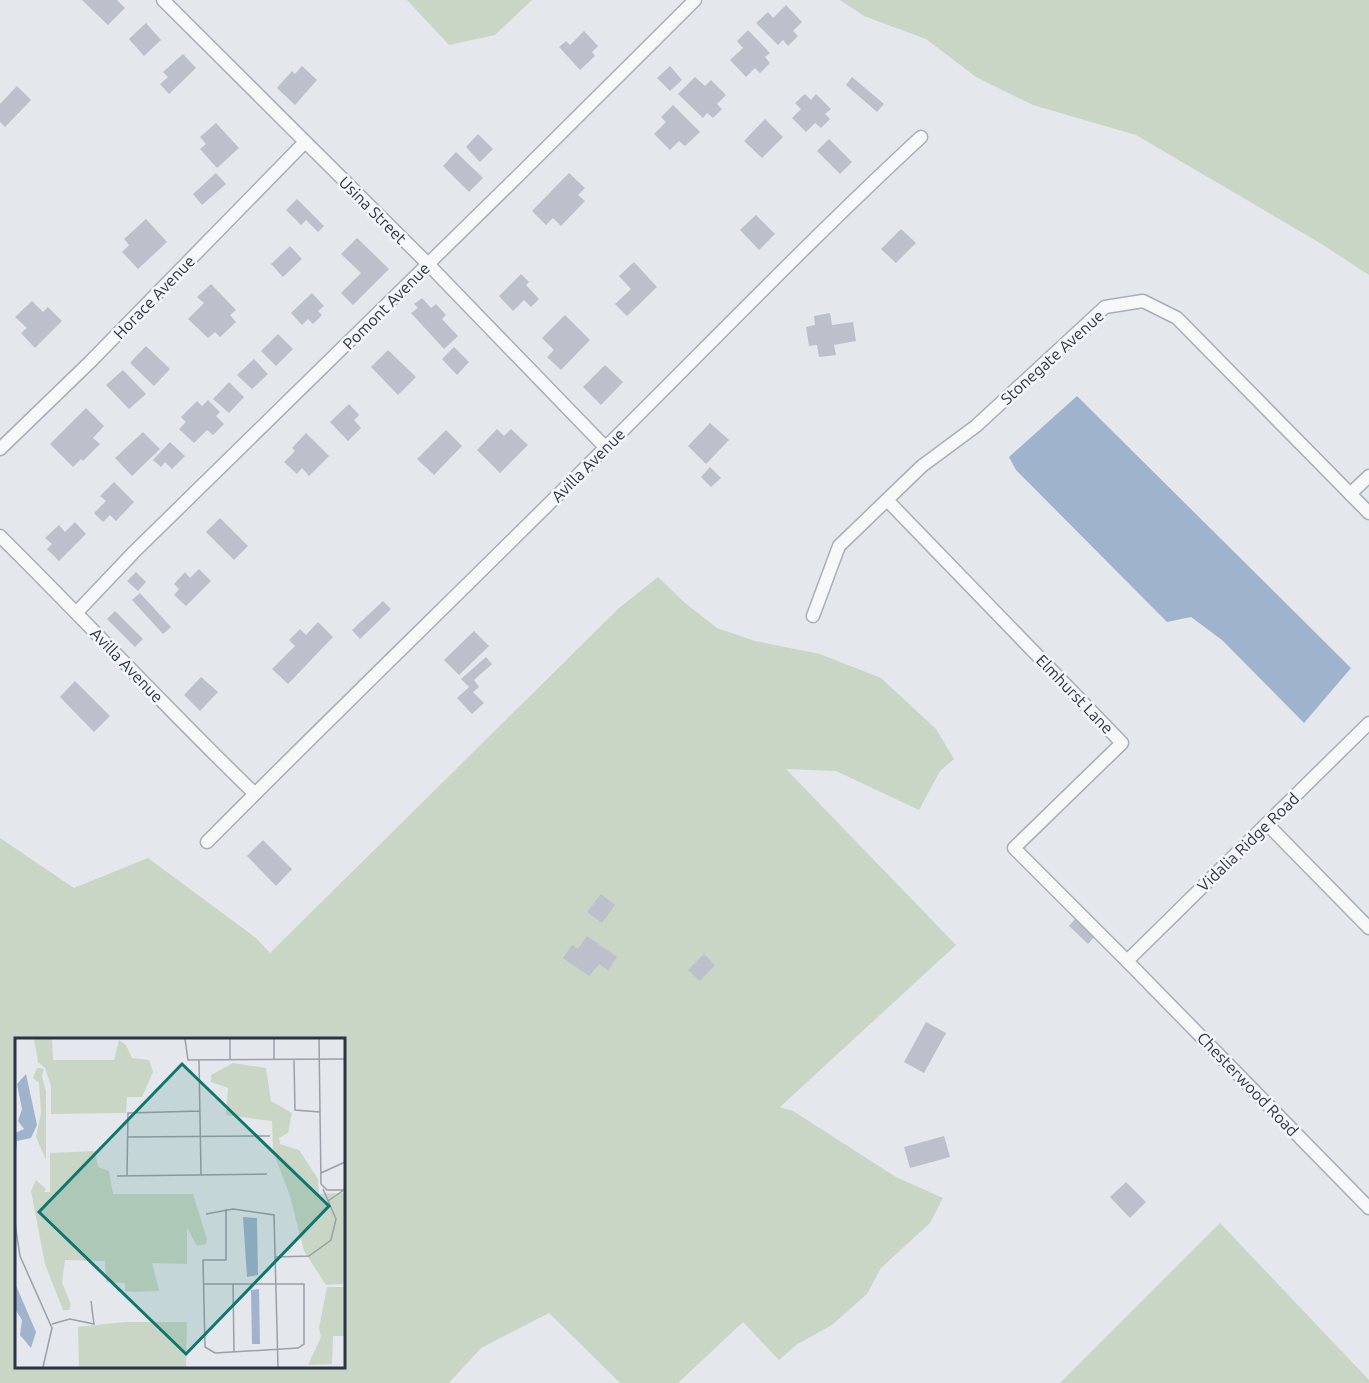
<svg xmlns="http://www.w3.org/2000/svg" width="1369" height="1383" viewBox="0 0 1369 1383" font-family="Ubuntu,sans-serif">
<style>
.green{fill:#c9d6c5;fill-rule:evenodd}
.water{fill:#9fb4cc}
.building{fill:#bbc0ca}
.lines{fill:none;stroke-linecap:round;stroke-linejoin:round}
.street-casing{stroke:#a9aeb7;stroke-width:15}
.street{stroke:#f7f8fa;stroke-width:12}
.labels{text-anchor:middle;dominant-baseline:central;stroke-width:5;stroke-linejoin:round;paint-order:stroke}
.street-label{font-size:16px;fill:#2b3445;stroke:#f4f6f9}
.inset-road{fill:none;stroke:#9a9fa9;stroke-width:1.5}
.view{fill:#0f766e;fill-opacity:0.15;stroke:#0f766e;stroke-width:3}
.inset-edge{fill:none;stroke:#2b3445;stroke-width:3}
</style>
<rect width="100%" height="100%" fill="#e4e7ec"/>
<g class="green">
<path d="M407,0H532L495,35L449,45Z"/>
<path d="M840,0H1369V275L1320,243L1136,135L1033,105L976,77L926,39L864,16Z"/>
<path d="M658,577L685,603L717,628L755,641L820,654L881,678L936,729L954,759L940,771L919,810L836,771L786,769L956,945L780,1107L793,1111L896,1177L943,1198L930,1223L881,1268L867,1294L832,1325L796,1345L779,1360L743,1322L678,1383H620L549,1313L481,1348L449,1383H0V838L74,888L148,858L256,938L270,953L619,608ZM16,1040H344V1366H16Z"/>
<path d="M1220,1223L1369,1380V1383H1060Z"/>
</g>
<path class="water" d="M1077,396L1351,668L1304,723L1222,640L1191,617L1167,622L1016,470L1009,457Z"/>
<g class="building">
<path d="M82,0H117L125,8L108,25Z"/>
<path d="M786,5L802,22L793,31L798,36L788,46L783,40L778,45L756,23L768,12L773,18Z"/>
<path d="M146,23L161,40L144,56L129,39Z"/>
<path d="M748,30L770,53L765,57L770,63L760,73L755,68L746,77L730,60L743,48L737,41Z"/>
<path d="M584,31L598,46L592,52L595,56L580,70L559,47L566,41L570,45Z"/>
<path d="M183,54L196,68L169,94L160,84L168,77L163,72Z"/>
<path d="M302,66L317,80L295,105L277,88L292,71L295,74Z"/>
<path d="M670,66L682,80L670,91L657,78Z"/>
<path d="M695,77L705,86L711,80L726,95L717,104L722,109L713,118L707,113L703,118L678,94Z"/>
<path d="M852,77L884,104L877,112L846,85Z"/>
<path d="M17,86L31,100L5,127L0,122V104Z"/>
<path d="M805,94L811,100L816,94L831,109L825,114L830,119L821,128L815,123L806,132L792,118L801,109L795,103Z"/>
<path d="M673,105L700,132L685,146L679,141L670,150L654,134L666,122L661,117Z"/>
<path d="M765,119L783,137L762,158L744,141Z"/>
<path d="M216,123L239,148L217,168L200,149L206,144L200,137Z"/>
<path d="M478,134L493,149L480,162L466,147Z"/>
<path d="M829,139L852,162L840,174L817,151Z"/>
<path d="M456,152L483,178L469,192L443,166Z"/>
<path d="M216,173L226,184L202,205L193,194Z"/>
<path d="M569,173L585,188L578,195L585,201L561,226L553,218L546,225L532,211Z"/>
<path d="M297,199L324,226L318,232L306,220L301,225L286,210Z"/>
<path d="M756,215L775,234L759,250L740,230Z"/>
<path d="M146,219L167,242L138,269L122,252L129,245L124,239Z"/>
<path d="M901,229L916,243L896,263L881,249Z"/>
<path d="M357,238L389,269L353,305L341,293L361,273L341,254Z"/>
<path d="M290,246L302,259L283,277L271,264Z"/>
<path d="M634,262L657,287L627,316L615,304L631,289L619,276Z"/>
<path d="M521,274L529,282L526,285L539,299L531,307L524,300L513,311L499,296Z"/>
<path d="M211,284L236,310L230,315L236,322L220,337L215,332L208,338L188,319L204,303L197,297Z"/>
<path d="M312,293L324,306L318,311L322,315L313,324L308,319L302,325L291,313Z"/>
<path d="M422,298L431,308L436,304L446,315L442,319L458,336L444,349L411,313L418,308L414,304Z"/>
<path d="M32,301L43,312L48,307L62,321L35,348L21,333L27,328L15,317Z"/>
<path d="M830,313L832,325L853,322L856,341L834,345L836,355L819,357L817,345L809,346L806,327L815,325L814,316Z"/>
<path d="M565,315L590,340L561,370L547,357L554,350L542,338Z"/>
<path d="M278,334L293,349L276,366L261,351Z"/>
<path d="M146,346L170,369L154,386L130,363Z"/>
<path d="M454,347L469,362L457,375L442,359Z"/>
<path d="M388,350L416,377L398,395L371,367Z"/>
<path d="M254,359L268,374L252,389L237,375Z"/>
<path d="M605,365L623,382L601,405L583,387Z"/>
<path d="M123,370L146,394L129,409L106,385Z"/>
<path d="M229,382L244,397L229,413L213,399Z"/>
<path d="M208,400L220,412L216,416L224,424L213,435L207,430L194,443L179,429L186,422L181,417L197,401L202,406Z"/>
<path d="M349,404L359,415L354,420L361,428L348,441L330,422Z"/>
<path d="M86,408L104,426L93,438L100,444L83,461L81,459L73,467L50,444Z"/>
<path d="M710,423L729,440L706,464L688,446Z"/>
<path d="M497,429L504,436L511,429L528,445L500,473L477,450Z"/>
<path d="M446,430L462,446L434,475L417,459Z"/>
<path d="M143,432L160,449L132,476L115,458Z"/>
<path d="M306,433L329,456L309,476L302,468L297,474L284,462L295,451L292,448Z"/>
<path d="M170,442L185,456L172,469L165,462L161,467L153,460Z"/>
<path d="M710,467L721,478L711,487L701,477Z"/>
<path d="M114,482L134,502L116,521L110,515L103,522L94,513L106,501L100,496Z"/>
<path d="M220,518L248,546L234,560L206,532Z"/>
<path d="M75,522L86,534L59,561L47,549L52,544L45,538L59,525L65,532Z"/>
<path d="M199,569L211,581L186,606L174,595L179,589L174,584L185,572L190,578Z"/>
<path d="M136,572L146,582L138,591L127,581Z"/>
<path d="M140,593L171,627L163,634L132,600Z"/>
<path d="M383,601L391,609L360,639L352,630Z"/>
<path d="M115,611L143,639L135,647L107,619Z"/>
<path d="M318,622L333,637L288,684L272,669L295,646L289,640L300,629L306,635Z"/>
<path d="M474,631L489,646L459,675L444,660Z"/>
<path d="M486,657L492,664L474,680L479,687L473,692L484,703L472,714L457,698L469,687L461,679Z"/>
<path d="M201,677L218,692L200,711L184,695Z"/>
<path d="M75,681L110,716L94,732L60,697Z"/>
<path d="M263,840L292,869L276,886L247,856Z"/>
<path d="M601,894L615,905L602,923L587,912Z"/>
<path d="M1075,919L1094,937L1088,944L1069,926Z"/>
<path d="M587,936L617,957L608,970L599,964L589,976L563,958L572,945L578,949Z"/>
<path d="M704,954L715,965L700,981L688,970Z"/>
<path d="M926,1022L946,1033L924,1073L904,1062Z"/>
<path d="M944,1136L950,1157L910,1168L904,1147Z"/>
<path d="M1126,1182L1146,1202L1130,1218L1110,1197Z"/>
</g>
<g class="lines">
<defs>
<g id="street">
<path d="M163,0L428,264L606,448"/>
<path d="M0,449L90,362L305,142"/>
<path d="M1350,494L1369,476"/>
<path d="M887,500L1122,743L1014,848L1127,961L1369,1208"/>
<path d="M0,536C86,621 168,710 255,794"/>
<path d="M77,612L134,552L524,170L695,0"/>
<path d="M813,616L839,546L922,466L976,426L1105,307L1143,301L1177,318L1369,513"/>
<path d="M1267,824L1369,928"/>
<path d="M207,842C339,709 473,580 605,448C710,344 813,237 921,137"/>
<path d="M1127,961L1369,723"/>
</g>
</defs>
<use href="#street" class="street-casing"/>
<use href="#street" class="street"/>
</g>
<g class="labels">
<g class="street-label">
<text transform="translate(373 210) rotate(45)">Usina Street</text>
<text transform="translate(154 297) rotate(-46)">Horace Avenue</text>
<text transform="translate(386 306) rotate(-45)">Pomont Avenue</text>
<text transform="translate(1052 357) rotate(-42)">Stonegate Avenue</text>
<text transform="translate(588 465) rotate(-45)">Avilla Avenue</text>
<text transform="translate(127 665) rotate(46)">Avilla Avenue</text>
<text transform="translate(1075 694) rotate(46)">Elmhurst Lane</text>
<text transform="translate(1248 842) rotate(-44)">Vidalia Ridge Road</text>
<text transform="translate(1248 1084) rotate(46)">Chesterwood Road</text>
</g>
</g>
<g transform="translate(15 1038)">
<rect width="330" height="330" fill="#e4e7ec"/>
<path d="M19,1H37L38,22H99L104,2L111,7L117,20L134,22L138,34L127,59H112L111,75L36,76V48L30,30L23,24ZM218,25L251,30L256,63L277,75L273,95L264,100L265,106L284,112L303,141L304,156L329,155L330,246L311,247L289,213L275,158L258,113L257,83L211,77L213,50L196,44V37ZM22,30L29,31L27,38L31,54V122L21,99L26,75L24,45L18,40ZM80,113L83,129L94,133L98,156H178L192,201L191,206L182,208L172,190V226L137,225L144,252L141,253L119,254L110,253V245L91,244L90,223L50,222L47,244L56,267L54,272H48L30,226L16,153L21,142L31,151L29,154H35V115ZM312,249H330V298H318L317,326L293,327L306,299L304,290ZM110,284H172L171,329H64L63,289Z" fill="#c9d6c5"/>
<path d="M11,36L22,87L16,100L2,103L0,126V95L9,91L3,83L7,71L2,46ZM228,179L242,180L243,237L232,239ZM0,245L21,294L16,310L5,297L7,282L0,271ZM244,251L245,306H237L236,252Z" fill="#9fb4cc"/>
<path class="inset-road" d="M170,1L173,22L330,21M215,1V22M259,1V21M304,1L306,146L312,152H330M184,22L186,137M279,22L280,72L305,74M112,99L255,98M306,135L330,124M112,137L113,75L185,73M102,138L252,136M313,163L329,152M191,176L218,171L259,177L263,329M0,185L5,218L37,290L28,329M261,219L294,218L316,202L321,181L308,151M218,245L219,314M189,246H289V306L283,310L200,315L190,309L188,222H211V171M37,286L55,281L79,286L76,263"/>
<path class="view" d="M167,26L314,168L171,316L24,174Z"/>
<rect width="330" height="330" class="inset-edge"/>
</g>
</svg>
